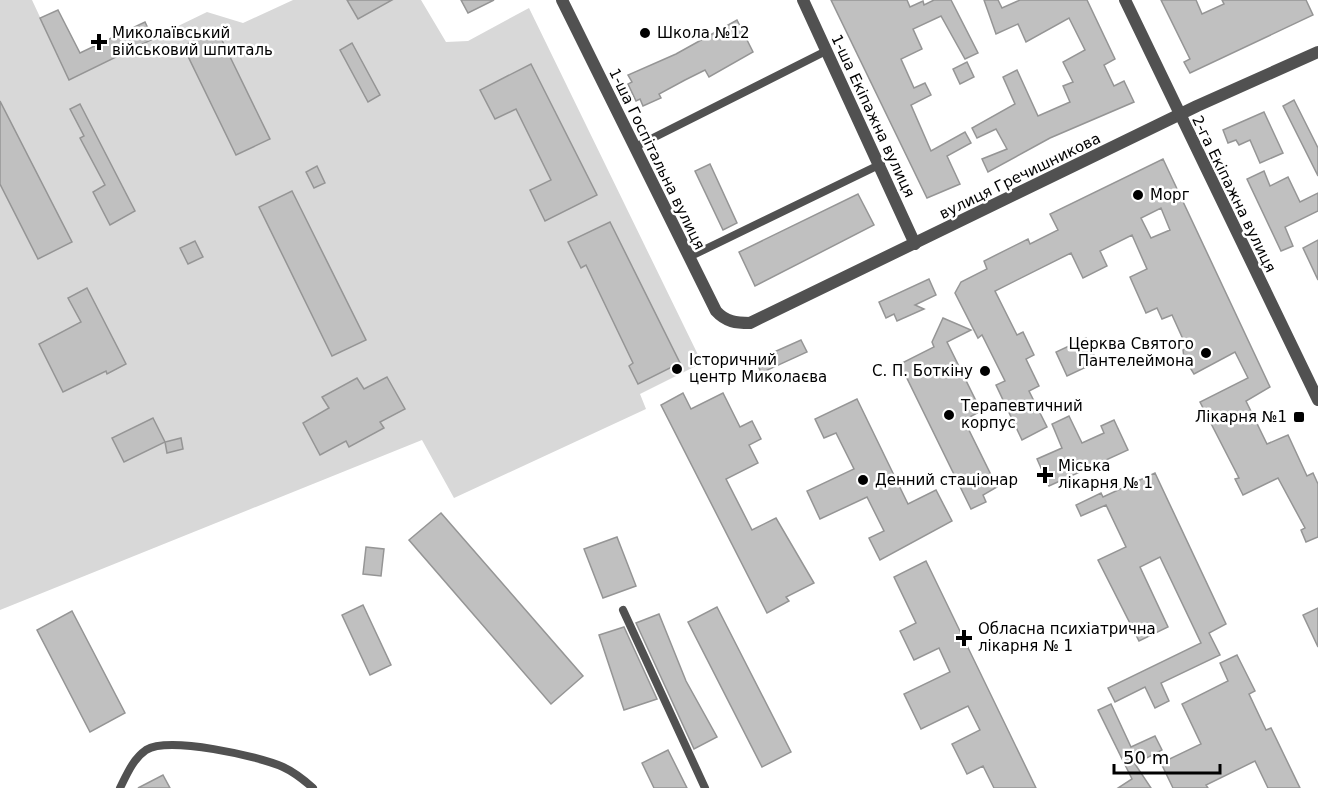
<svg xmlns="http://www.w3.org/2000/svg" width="1318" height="788" viewBox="0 0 1318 788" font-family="'DejaVu Sans',sans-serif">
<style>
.grass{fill:#d8d8d8}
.building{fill:#c0c0c0;stroke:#959595;stroke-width:1.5;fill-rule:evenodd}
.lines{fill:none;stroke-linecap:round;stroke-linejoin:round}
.service{stroke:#515151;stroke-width:8}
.minor{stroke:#515151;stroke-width:12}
.tertiary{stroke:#515151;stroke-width:12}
.poi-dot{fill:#000;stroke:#fff;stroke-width:2}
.labels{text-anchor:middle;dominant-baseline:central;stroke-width:5;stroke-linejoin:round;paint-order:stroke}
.poi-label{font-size:15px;fill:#000;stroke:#fff;text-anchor:start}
.street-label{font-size:15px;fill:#000;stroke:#fff}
</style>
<rect width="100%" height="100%" fill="#fff"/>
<path class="grass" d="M0,0H32L69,79L207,12L243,23L293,0H421L446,42L468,41L529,8L702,363L640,394L646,409L454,498L422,440L0,610Z"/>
<g class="building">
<path d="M347,0H392L358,19Z"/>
<path d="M461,0H494L468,13Z"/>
<path d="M831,0H907L910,7L923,1L924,5L934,0H951L978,53L965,59L941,16L913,29L922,49L901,59L914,88L925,83L931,95L911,105L931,151L965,132L971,143L947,156L960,184L927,198Z"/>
<path d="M984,0H998L1002,8L1020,0H1087L1115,59L1104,65L1114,86L1124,81L1134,102L1050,138L988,172L982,159L1007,149L996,129L977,138L972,128L1015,104L1003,77L1017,70L1038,116L1070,102L1063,86L1073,82L1063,62L1085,50L1069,18L1026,42L1018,24L996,34Z"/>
<path d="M1161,0H1196L1202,14L1224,4L1222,0H1306L1313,15L1190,73L1184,62L1190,59Z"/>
<path d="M58,10L80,53L145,22L153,39L69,80L40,18Z"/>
<path d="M737,20L753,52L709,77L705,70L685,80L659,94L661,98L643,106L640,99L636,101L628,84L632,82L628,75L676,54Z"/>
<path d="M217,30L270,139L236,155L183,46Z"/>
<path d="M352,43L380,95L368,102L340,50Z"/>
<path d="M967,62L974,77L960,84L953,69Z"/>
<path d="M531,64L597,195L545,221L530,190L551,180L516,109L495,119L480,90Z"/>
<path d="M1294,100L1318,148V176L1283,106Z"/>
<path d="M0,101L72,242L38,259L0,184Z"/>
<path d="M80,104L135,211L110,225L93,192L105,185L80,138L84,136L70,109Z"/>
<path d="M1264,112L1283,153L1260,163L1250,140L1239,145L1236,140L1228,143L1223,130Z"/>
<path d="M1163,159L1270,387L1246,401L1267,444L1288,435L1307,476L1313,473L1318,484V537L1306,542L1301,530L1305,528L1278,478L1243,495L1235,479L1239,478L1200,402L1248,378L1235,352L1194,374L1184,358L1183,350L1187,348L1172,315L1162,319L1157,308L1146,313L1130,277L1147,269L1132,235L1100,251L1107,266L1083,278L1071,253L995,291L1017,335L1023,332L1034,355L1026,359L1039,386L1029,391L1047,427L1022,440L996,385L1005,381L982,335L978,338L955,293L961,282L987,269L984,261L1028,239L1030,244L1058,230L1050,214ZM1161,208L1170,230L1151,238L1141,218Z"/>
<path d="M710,164L737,223L723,230L695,171Z"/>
<path d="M317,166L325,183L314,188L306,172Z"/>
<path d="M1264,171L1270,186L1288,177L1300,202L1318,193V211L1285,227L1293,246L1281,251L1247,179Z"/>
<path d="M292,191L366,340L332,356L259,207Z"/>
<path d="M858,194L874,225L755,286L739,252Z"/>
<path d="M610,222L680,363L638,384L629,366L633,363L586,265L581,268L568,242Z"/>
<path d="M1318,240V280L1303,248Z"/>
<path d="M195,241L203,257L188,264L180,248Z"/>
<path d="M929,279L936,295L915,305L924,309L897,321L894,314L886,318L879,302Z"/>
<path d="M87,288L126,364L107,374L106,371L63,392L39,344L81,322L68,298Z"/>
<path d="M943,318L971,330L947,342L981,411L964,420L997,487L983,495L986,502L971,509L900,364L934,347L932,342Z"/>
<path d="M1086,338L1097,362L1067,376L1056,352Z"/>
<path d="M801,340L807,352L761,373L756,360Z"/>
<path d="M387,377L405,409L380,422L384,428L349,447L346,441L320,455L303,423L329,408L322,397L357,378L364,389Z"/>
<path d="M683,393L691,409L723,393L740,427L752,421L761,439L749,445L758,463L726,479L752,530L776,518L814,583L786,597L789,601L767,613L661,405Z"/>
<path d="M857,399L908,504L936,490L952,521L880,560L869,538L884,531L867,497L820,519L807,491L854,469L836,433L824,438L815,419Z"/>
<path d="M1069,416L1082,443L1104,433L1101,426L1114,420L1128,450L1049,486L1037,459L1062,448L1052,424Z"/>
<path d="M153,418L165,442L124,462L112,438Z"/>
<path d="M181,438L183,449L167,453L165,442Z"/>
<path d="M1155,473L1226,624L1209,633L1220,655L1161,683L1169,701L1155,708L1145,687L1115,702L1108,688L1201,643L1160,557L1140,567L1168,627L1139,641L1098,560L1126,547L1106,505L1081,516L1076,505L1101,493L1103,497Z"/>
<path d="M441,513L583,676L551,704L409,540Z"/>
<path d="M617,537L636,586L603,598L584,549Z"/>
<path d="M366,547L384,549L381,576L363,574Z"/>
<path d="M926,561L1036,788H994L983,766L967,774L952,744L980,730L968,706L921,729L904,694L950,672L939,648L914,660L900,631L916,623L894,577Z"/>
<path d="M363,605L391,665L370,675L342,615Z"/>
<path d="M717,607L791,752L762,767L688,622Z"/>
<path d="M1318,608V647L1303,615Z"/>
<path d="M72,611L125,713L90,732L37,630Z"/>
<path d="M659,614L686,681L717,737L694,749L636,623Z"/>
<path d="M624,627L657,699L624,710L599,635Z"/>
<path d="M1237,655L1255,691L1249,694L1266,730L1271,728L1300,788H1268L1255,761L1206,785L1208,788H1173L1161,763L1201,744L1182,704L1228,681L1220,663Z"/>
<path d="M1111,704L1131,747L1155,736L1162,750L1135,764L1151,788H1118L1132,779L1098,710Z"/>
<path d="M668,750L687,788H654L642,763Z"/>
<path d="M163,775L170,788H138Z"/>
</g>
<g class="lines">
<g class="service">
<path d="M635,147L826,51"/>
<path d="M689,257L881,164"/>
<path d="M623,610L705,788"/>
<path d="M120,788C127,774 133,759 146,750C169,736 258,756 283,767C294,772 304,780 313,788"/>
</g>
<g class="minor">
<path d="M562,0L716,311C726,322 736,323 750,323L1197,106L1318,52"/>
<path d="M803,0L915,244"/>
</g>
<path class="tertiary" d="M1125,0L1318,400"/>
</g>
<g class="poi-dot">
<circle cx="645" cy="33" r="6"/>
<path d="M96 33h6v6h6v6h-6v6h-6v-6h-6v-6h6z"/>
<circle cx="1138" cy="195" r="6"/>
<circle cx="1206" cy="353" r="6"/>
<circle cx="677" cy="369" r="6"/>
<circle cx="985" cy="371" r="6"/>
<circle cx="949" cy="415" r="6"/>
<rect x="1293" y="411" width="12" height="12" rx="3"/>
<path d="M1042 466h6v6h6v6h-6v6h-6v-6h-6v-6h6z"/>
<circle cx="863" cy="480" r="6"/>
<path d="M961 629h6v6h6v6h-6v6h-6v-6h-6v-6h6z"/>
</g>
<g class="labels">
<g class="poi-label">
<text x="112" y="33">Миколаївський<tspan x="112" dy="17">військовий шпиталь</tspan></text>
<text x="657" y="33">Школа №12</text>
<text x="1150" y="195">Морг</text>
<text x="1194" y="344" text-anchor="end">Церква Святого<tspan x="1194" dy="17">Пантелеймона</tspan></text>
<text x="689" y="360">Історичний<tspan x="689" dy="17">центр Миколаєва</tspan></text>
<text x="973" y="371" text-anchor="end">С. П. Боткіну</text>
<text x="961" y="406">Терапевтичний<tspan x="961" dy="17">корпус</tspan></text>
<text x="1287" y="417" text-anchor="end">Лікарня №1</text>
<text x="1058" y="466">Міська<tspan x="1058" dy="17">лікарня № 1</tspan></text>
<text x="875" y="480">Денний стаціонар</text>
<text x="978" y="629">Обласна психіатрична<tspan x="978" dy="17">лікарня № 1</tspan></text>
</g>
<g class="street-label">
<text transform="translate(873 116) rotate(65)">1-ша Екіпажна вулиця</text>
<text transform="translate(657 159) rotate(64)">1-ша Госпітальна вулиця</text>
<text transform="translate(1020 176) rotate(-26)">вулиця Гречишникова</text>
<text transform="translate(1234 194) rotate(64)">2-га Екіпажна вулиця</text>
</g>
</g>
<path d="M1114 764v9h106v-9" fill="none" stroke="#000000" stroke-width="3"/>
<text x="1123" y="764" font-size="18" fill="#000000" stroke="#ffffff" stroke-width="4.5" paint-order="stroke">50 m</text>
</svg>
